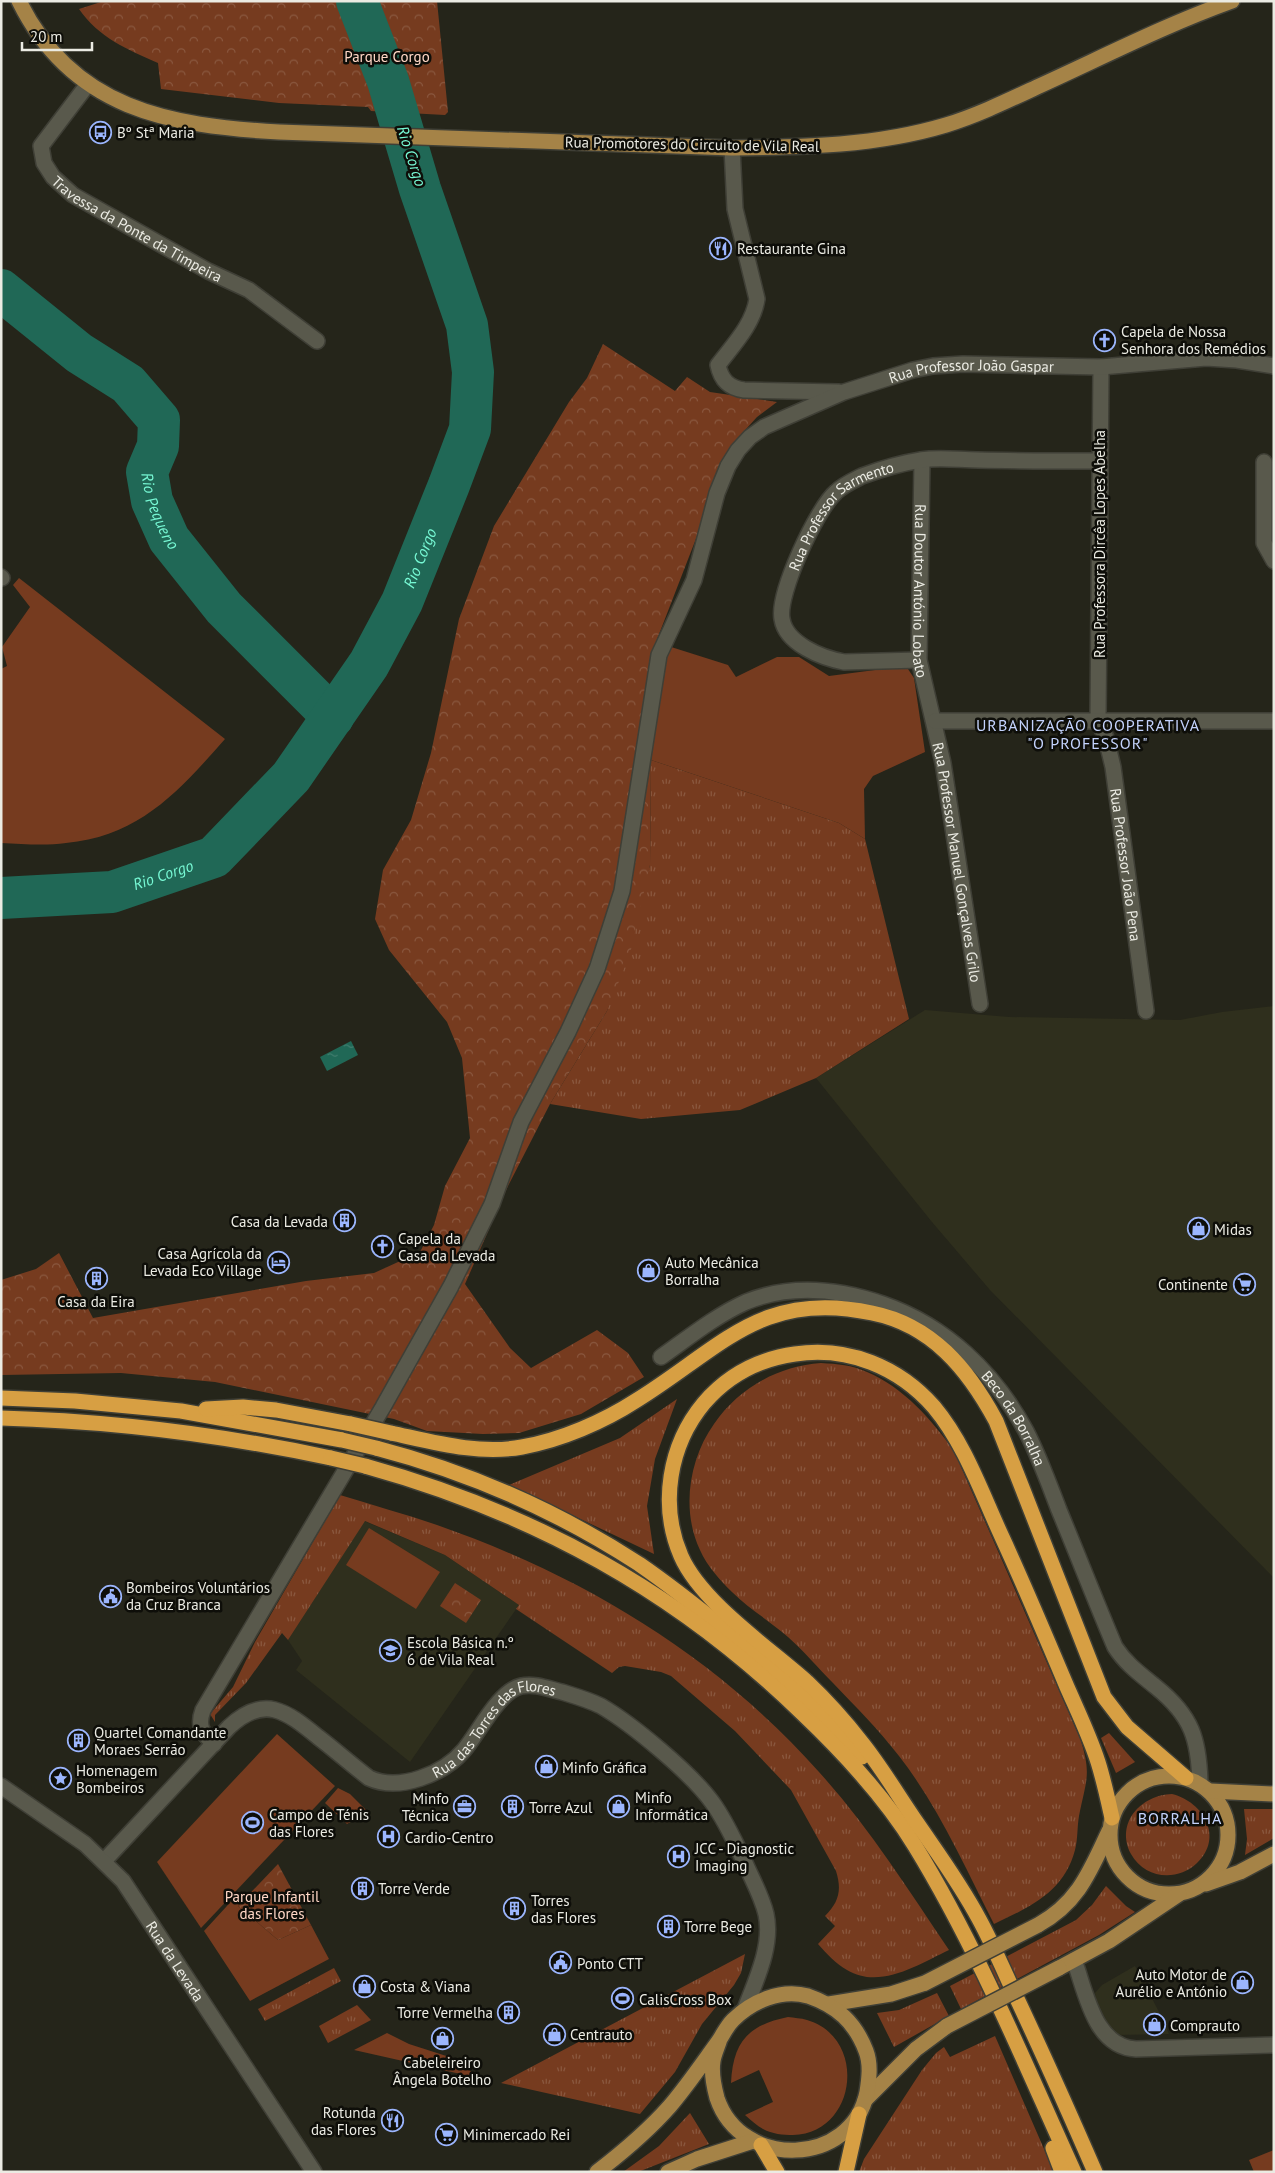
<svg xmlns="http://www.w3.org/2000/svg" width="1275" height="2173" viewBox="0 0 1275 2173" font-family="'PT Sans',sans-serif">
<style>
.built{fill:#2f2f1d}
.grass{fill:url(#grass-tufts)}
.forest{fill:url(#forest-crowns)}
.garden{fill:#763b1f}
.water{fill:url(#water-ripples)}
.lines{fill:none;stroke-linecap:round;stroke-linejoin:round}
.river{stroke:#206856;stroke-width:42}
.street-casing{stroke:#3f3f36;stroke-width:18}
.secondary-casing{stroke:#3f3f36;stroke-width:18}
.primary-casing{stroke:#3f3f36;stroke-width:18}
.highway-casing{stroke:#3f3f36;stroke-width:18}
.street{stroke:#59594c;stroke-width:15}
.secondary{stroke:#59594c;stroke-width:15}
.primary{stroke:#a58347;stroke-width:15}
.highway{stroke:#d79f43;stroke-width:15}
.primary-bridge-casing{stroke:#3f3f36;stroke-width:18;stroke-linecap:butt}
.highway-bridge-casing{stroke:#3f3f36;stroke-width:18;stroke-linecap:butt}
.primary-bridge{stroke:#a58347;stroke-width:15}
.highway-bridge{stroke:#d79f43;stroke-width:15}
.labels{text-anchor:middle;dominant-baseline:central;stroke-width:5;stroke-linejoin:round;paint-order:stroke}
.park-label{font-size:15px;fill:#ffd7c6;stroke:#0e0e09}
.poi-label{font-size:15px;fill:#ebebe3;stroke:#0e0e09;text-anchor:start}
.street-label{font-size:15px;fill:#ebebe3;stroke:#0e0e09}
.water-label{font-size:16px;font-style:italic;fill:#77f8d4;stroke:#0e0e09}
.neighbourhood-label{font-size:16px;letter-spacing:1px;fill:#c4d3fd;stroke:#0e0e09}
</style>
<defs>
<pattern id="grass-tufts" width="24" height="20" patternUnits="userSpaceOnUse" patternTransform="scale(1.25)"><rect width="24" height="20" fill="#763b1f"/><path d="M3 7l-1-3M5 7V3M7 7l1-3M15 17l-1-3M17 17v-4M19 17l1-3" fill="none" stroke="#8a583f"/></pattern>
<pattern id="forest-crowns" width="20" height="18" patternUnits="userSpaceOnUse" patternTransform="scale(1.25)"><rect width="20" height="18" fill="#763b1f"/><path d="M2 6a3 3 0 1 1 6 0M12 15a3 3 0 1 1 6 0" fill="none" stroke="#8a583f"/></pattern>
<pattern id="water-ripples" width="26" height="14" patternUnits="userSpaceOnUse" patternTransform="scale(1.25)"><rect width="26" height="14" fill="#206856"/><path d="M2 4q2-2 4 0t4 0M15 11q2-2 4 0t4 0" fill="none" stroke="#417e6e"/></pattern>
</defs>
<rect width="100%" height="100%" fill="#25251a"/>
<g class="built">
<path d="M1274,1006V1578L990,1290L932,1222L816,1078L925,1010L1009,1017L1180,1020L1222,1012Z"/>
<path d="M364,1521L445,1555L519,1605L410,1762L296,1670L302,1661L288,1640Z"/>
<path d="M1135,1966L1159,2012L1169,2034L1116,2035L1104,2023L1096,2003L1095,1993L1102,1985Z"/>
</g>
<g class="grass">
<path d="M651,760L839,823L865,839L909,1019L816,1078L740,1110L641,1119L550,1104L607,1011L650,865Z"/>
<path d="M821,1363C837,1364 852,1365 867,1372C903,1387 932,1420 954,1451L1080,1738C1092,1775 1086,1780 1079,1816C1077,1827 1078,1839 1075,1850C1064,1892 1030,1907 994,1924C965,1867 938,1806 899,1756C879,1730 856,1707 833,1683C818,1668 804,1651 788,1637C770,1621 749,1609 732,1592C720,1580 707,1566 700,1550C681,1510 689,1459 714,1424C739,1388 778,1366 821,1363Z"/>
<path d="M677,1399L655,1459L647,1506L654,1554L509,1485L620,1438Z"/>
<path d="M340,1495C372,1505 405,1514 437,1525C583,1576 716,1656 819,1772C868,1826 908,1889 949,1950C919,1964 880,1990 847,1970C836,1964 827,1954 818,1944L835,1926L825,1916C839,1902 842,1890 836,1871L791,1790L735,1731L671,1676L661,1672L625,1666L619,1667L612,1673L516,1609L519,1605L445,1555L365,1521L288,1640L282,1633L246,1683L215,1715V1722L210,1714L233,1687L255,1642Z"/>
<path d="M1109,1733L1135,1762L1116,1773L1101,1738Z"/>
<path d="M1172,1794C1204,1802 1224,1838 1197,1863C1177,1882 1145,1879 1131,1854C1115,1823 1141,1795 1172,1794Z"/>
<path d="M1244,1809H1274V1838L1245,1855L1247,1839Z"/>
<path d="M1106,1886L1126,1906L1135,1912L1099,1935L961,2009L950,1986L1076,1920L1092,1905Z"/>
<path d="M745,1954L741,1973L734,1985L702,2024L675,2072L640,2114L501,2083Z"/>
<path d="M334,1968L341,1981L265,2021L258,2009Z"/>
<path d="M937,1993L949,2016L894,2047L877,2013L899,2010Z"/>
<path d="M357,2005L371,2020L328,2043L319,2026Z"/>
<path d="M995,2036L1054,2172H859L864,2159L922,2070L936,2053L944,2047L950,2057Z"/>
<path d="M690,2113L709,2144L638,2172H623L659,2146Z"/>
</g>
<g class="forest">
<path d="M104,1H437L448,112L445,115L371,111L368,107L279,103L161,89L158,63C128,50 98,37 79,9Z"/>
<path d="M603,344L675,391L687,377L710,392L777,402L757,417L737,439L713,482L704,518L656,642L659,672L651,760L650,865L630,954L607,1011L550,1104L508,1186L465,1284L510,1348L531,1368L597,1330L628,1353L644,1377L581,1414L519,1433L483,1434L427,1431L394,1419L215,1382L121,1373L1,1375V1280L36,1269L59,1253L93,1318L306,1281L374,1273L420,1252L434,1225L445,1186L470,1138L462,1058L447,1022L389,950L375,919L383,870L411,820L431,753L459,619L494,526L569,402L587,378Z"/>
<path d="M455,1583L481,1600L466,1623L440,1606Z"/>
<path d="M278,1864L311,1925L278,1940L238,1906Z"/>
</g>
<g class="garden">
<path d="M19,578L225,739C179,791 140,836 66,843C45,846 23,844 1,843V669L7,666L2,647L30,607L13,585Z"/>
<path d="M668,646L728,665L736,677L777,657H799L829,676L898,667L908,669L914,678L925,752L873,776L864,789L865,839L839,823L651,760L659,672Z"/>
<path d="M369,1528L440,1572L416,1609L346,1565Z"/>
<path d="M277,1734L335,1786L201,1928L157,1862Z"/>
<path d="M338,1788L350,1794L368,1812L347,1824L325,1803Z"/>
<path d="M237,1895L243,1901L238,1906L278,1940L311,1925L329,1959L250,2001L204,1931Z"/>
<path d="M788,2017C794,2018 801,2018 807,2020C868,2038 857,2133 793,2135C783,2135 772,2134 763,2129C757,2126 751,2120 745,2115L773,2102L759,2070L731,2083C733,2042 748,2025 788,2017Z"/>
<path d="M387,2033L409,2044L465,2062L474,2077L354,2050Z"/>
<path d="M1274,2150V2172H1254L1249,2160Z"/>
</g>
<path class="water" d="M351,1041L358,1055L327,1071L320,1057Z"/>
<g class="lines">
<g class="river">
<path id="s1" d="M1,290L79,353L128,384L159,420L158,446L147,472L152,501L169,539L224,608L333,717"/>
<path id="s2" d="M1,898L112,892L214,857L291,777L369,664L402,602L449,485L470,429L473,372L467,325L420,189L388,81L357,1"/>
</g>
<defs>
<g id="street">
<path id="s3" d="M88,84L41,146L44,163L53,177L73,195L208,271L249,290L317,341"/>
<path d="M732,148L735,209L757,299C753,325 733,345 718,365C721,380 729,388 744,390L839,392"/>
<path id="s4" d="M1101,367L1098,720L1106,738L1113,767L1146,1011"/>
<path id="s5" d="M922,460L919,660L943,763L980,1004"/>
<path d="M1264,462V543L1274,561"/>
<path d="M1,577L2,578"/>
<path id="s6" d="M919,660L844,662C822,658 786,644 782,619C777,594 817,508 836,492C843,485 854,480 862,476C881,469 902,463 921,460C939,457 960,460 978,460C1019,461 1059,461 1100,461"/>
<path d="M935,721H1274"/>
<path id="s7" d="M661,1357C688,1338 715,1316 746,1302C790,1284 839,1289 883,1304C946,1326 994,1372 1026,1431C1039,1456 1049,1484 1059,1510C1078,1556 1096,1602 1115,1647C1126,1664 1140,1674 1156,1687C1192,1716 1199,1739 1200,1784"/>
<path id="s8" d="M214,1744C202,1733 197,1726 203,1710L383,1407L451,1286L492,1204L521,1122L568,1032L597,969L622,891L659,655L694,580L717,493L728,466L738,450L750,437L764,427L844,392L913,370L933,366L963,364L1101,367L1206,358L1237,360L1274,366"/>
<path id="s9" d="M104,1861L229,1727C264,1694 286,1711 318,1737C335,1750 352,1765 369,1778C399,1792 444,1774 464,1750C479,1732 499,1691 521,1686C535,1683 549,1689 562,1692C575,1696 589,1700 601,1706C632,1724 691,1773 712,1802C726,1821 736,1844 746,1865C753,1881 762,1897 766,1914C773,1945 756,1980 745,2009"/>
<path d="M1074,1960C1086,1992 1094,2047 1136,2049L1274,2045"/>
</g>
<g id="secondary">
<path id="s10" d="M1,1786L85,1844L123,1881L314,2172"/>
</g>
<g id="primary">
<path d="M19,1C72,109 169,126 279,132L732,148C805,147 876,146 946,125C978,115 1007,101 1037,87C1101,58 1165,25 1232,1"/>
<circle cx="1169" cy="1835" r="59"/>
<path d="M1210,1791L1274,1794"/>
<path d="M1206,1884L1240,1872L1274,1854"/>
<path d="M1038,1925C1079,1902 1090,1871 1109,1831"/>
<path d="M1059,1968L1109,1941L1179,1894"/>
<path d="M829,2004L891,1994L925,1983"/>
<path d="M865,2100L916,2049L947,2026"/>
<path d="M597,2172C623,2152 648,2131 670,2106C687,2086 702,2064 718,2042C723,2035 726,2027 733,2020C751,2002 781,1988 808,1996C837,2006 855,2022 866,2051C871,2064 869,2079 867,2092C852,2167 741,2170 717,2098C714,2087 711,2074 713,2061C714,2054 718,2046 720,2039"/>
<path d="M668,2172L697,2159L753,2141"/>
</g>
<g id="highway">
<path d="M1,1398L75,1401L181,1411L342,1440"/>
<path d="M206,1409L243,1407L276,1410L351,1424"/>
<path d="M1,1418C112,1421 223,1435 331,1458"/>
<path d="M391,1433C433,1442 478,1455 522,1447C561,1440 603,1422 637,1400C721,1348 762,1289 872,1313C932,1325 968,1369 996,1421L1104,1697L1127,1727L1186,1778"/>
<path d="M376,1448C468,1472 559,1512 639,1564C668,1584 696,1606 723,1628C773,1668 819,1710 862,1757"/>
<path d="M365,1466C534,1513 677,1591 803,1714C845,1754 885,1797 915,1846C978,1949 1024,2062 1074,2172"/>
<path d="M761,2145L777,2172"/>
<path d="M1053,2148L1062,2172"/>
<path d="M846,2172L859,2114"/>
<path d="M1095,2172C1068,2110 1040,2047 1011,1986C1001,1964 991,1941 979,1919C961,1885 939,1855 917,1823C899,1797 882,1768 862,1743C845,1721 827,1701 807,1682C769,1648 701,1602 681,1556C659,1505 669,1445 704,1403C728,1375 759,1359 795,1354C848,1346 899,1367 934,1407C965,1444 982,1494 1002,1537C1025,1587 1046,1637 1067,1687C1078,1712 1090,1737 1098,1762C1104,1781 1108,1800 1112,1818"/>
</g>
</defs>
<use href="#street" class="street-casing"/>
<use href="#secondary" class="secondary-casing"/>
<use href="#primary" class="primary-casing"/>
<use href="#highway" class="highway-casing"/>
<use href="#street" class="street"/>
<use href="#secondary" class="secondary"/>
<use href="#primary" class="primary"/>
<use href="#highway" class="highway"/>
<defs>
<g id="primary-bridge">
<path d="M925,1983L1038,1925"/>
<path d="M947,2026L1059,1968"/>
</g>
<g id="highway-bridge">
<path d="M351,1424L391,1433"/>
<path d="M342,1440L376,1448"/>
<path d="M331,1458L365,1466"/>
</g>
</defs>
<use href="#primary-bridge" class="primary-bridge-casing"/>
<use href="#highway-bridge" class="highway-bridge-casing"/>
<use href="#primary-bridge" class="primary-bridge"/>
<use href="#highway-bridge" class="highway-bridge"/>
</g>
<defs>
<symbol id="bus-ring" viewBox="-11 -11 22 22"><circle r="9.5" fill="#0e0e09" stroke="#9bb5fd" stroke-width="1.5"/><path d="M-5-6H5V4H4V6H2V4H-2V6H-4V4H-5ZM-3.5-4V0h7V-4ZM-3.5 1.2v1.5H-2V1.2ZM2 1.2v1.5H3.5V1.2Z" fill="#9bb5fd"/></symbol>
<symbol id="restaurant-ring" viewBox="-11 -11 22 22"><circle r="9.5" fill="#0e0e09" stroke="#9bb5fd" stroke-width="1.5"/><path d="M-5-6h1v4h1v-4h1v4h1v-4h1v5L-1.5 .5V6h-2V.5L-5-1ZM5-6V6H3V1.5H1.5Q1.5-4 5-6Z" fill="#9bb5fd"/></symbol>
<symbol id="church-ring" viewBox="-11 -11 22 22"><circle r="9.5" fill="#0e0e09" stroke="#9bb5fd" stroke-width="1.5"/><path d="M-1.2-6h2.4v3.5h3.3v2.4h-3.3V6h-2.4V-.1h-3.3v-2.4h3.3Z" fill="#9bb5fd"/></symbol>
<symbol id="building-ring" viewBox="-11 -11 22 22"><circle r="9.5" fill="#0e0e09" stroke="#9bb5fd" stroke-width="1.5"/><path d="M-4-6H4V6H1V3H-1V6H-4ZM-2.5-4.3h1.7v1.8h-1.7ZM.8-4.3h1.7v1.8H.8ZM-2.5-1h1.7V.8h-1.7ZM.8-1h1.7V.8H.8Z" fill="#9bb5fd"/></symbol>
<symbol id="shop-ring" viewBox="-11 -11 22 22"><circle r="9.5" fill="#0e0e09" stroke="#9bb5fd" stroke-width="1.5"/><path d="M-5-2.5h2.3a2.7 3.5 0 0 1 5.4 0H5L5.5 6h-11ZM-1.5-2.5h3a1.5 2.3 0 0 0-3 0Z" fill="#9bb5fd"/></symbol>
<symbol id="hotel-ring" viewBox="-11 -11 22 22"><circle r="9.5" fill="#0e0e09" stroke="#9bb5fd" stroke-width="1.5"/><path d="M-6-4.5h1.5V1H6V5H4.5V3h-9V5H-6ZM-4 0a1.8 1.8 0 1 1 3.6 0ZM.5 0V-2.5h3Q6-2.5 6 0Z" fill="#9bb5fd"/></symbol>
<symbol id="supermarket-ring" viewBox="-11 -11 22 22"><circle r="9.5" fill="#0e0e09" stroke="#9bb5fd" stroke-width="1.5"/><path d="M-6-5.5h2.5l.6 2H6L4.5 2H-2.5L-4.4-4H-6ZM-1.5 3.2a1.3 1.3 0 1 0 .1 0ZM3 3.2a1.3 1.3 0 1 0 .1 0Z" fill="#9bb5fd"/></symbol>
<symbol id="civic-ring" viewBox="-11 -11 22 22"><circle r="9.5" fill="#0e0e09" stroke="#9bb5fd" stroke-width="1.5"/><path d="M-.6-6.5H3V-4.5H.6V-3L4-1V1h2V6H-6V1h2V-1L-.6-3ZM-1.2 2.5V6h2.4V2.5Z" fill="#9bb5fd"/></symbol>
<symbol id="school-ring" viewBox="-11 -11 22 22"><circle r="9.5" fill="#0e0e09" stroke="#9bb5fd" stroke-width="1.5"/><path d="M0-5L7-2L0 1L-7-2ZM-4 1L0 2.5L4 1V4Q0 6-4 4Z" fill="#9bb5fd"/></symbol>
<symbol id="sight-ring" viewBox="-11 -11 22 22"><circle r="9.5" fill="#0e0e09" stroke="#9bb5fd" stroke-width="1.5"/><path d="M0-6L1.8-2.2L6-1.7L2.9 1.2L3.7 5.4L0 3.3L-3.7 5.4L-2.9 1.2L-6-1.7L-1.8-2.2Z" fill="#9bb5fd"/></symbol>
<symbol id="office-ring" viewBox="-11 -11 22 22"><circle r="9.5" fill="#0e0e09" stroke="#9bb5fd" stroke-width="1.5"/><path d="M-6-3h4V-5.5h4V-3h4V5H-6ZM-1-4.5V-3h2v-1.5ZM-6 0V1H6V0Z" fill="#9bb5fd"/></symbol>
<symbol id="stadium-ring" viewBox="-11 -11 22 22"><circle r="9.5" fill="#0e0e09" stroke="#9bb5fd" stroke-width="1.5"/><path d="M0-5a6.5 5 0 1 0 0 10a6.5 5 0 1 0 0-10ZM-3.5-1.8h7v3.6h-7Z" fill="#9bb5fd"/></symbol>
<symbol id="hospital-ring" viewBox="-11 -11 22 22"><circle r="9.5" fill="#0e0e09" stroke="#9bb5fd" stroke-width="1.5"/><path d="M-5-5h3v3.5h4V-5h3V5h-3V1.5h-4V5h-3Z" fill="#9bb5fd"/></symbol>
</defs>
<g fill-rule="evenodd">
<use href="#bus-ring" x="88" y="120" width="25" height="25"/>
<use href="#restaurant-ring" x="708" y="236" width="25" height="25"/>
<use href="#church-ring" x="1092" y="328" width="25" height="25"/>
<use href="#building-ring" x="332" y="1208" width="25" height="25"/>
<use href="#shop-ring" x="1186" y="1216" width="25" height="25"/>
<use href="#church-ring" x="370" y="1234" width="25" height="25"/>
<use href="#hotel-ring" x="266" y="1250" width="25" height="25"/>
<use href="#shop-ring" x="636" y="1258" width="25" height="25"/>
<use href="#building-ring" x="84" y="1266" width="25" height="25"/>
<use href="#supermarket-ring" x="1232" y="1272" width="25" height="25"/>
<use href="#civic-ring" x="98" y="1584" width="25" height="25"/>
<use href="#school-ring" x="378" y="1638" width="25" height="25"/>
<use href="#building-ring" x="66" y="1728" width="25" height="25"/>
<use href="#shop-ring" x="534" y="1754" width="25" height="25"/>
<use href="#sight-ring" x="48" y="1766" width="25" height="25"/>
<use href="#shop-ring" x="606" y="1794" width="25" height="25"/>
<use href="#office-ring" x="452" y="1794" width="25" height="25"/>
<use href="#building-ring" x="500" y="1794" width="25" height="25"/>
<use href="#stadium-ring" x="240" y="1810" width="25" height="25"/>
<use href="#hospital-ring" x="376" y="1824" width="25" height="25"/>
<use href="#hospital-ring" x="666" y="1844" width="25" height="25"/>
<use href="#building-ring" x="350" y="1876" width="25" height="25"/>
<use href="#building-ring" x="502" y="1896" width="25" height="25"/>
<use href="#building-ring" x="656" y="1914" width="25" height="25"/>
<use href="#civic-ring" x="548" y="1950" width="25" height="25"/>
<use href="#shop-ring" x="1230" y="1970" width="25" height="25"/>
<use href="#shop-ring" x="352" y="1974" width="25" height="25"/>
<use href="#stadium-ring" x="610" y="1986" width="25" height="25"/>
<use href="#building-ring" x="496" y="2000" width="25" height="25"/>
<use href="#shop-ring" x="1142" y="2012" width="25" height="25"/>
<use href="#shop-ring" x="542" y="2022" width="25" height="25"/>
<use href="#shop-ring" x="430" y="2026" width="25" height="25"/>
<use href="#restaurant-ring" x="380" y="2108" width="25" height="25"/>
<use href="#supermarket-ring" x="434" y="2122" width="25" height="25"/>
</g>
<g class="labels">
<g class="park-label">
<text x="387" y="56">Parque Corgo</text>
<text x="272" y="1896">Parque Infantil<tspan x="272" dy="17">das Flores</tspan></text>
</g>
<g class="poi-label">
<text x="117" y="132">Bº Stª Maria</text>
<text x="737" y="248">Restaurante Gina</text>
<text x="1121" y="331">Capela de Nossa<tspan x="1121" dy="17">Senhora dos Remédios</tspan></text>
<text x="328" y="1221" text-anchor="end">Casa da Levada</text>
<text x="1214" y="1229">Midas</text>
<text x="398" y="1238">Capela da<tspan x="398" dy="17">Casa da Levada</tspan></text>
<text x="262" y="1253" text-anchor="end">Casa Agrícola da<tspan x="262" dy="17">Levada Eco Village</tspan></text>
<text x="665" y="1262">Auto Mecânica<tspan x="665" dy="17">Borralha</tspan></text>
<text x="1228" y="1284" text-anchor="end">Continente</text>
<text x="96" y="1301" text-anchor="middle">Casa da Eira</text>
<text x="126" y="1587">Bombeiros Voluntários<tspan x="126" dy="17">da Cruz Branca</tspan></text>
<text x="407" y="1642">Escola Básica n.º<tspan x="407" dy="17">6 de Vila Real</tspan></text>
<text x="94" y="1732">Quartel Comandante<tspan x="94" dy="17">Moraes Serrão</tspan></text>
<text x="562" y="1767">Minfo Gráfica</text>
<text x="76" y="1770">Homenagem<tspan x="76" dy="17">Bombeiros</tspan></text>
<text x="635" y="1797">Minfo<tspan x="635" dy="17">Informática</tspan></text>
<text x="449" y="1798" text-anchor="end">Minfo<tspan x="449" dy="17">Técnica</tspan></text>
<text x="529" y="1807">Torre Azul</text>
<text x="269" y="1814">Campo de Ténis<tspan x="269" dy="17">das Flores</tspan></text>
<text x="405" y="1837">Cardio-Centro</text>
<text x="695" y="1848">JCC - Diagnostic<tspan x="695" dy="17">Imaging</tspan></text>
<text x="378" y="1888">Torre Verde</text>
<text x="531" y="1900">Torres<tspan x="531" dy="17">das Flores</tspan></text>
<text x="684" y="1926">Torre Bege</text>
<text x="577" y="1963">Ponto CTT</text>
<text x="1227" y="1974" text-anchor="end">Auto Motor de<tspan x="1227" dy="17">Aurélio e António</tspan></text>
<text x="380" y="1986">Costa &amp; Viana</text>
<text x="639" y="1999">CalisCross Box</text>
<text x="493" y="2012" text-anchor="end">Torre Vermelha</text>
<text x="1170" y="2025">Comprauto</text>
<text x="570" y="2034">Centrauto</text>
<text x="442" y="2062" text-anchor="middle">Cabeleireiro<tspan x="442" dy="17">Ângela Botelho</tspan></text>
<text x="376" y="2112" text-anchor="end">Rotunda<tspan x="376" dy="17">das Flores</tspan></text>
<text x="463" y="2134">Minimercado Rei</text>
</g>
<g class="street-label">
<text transform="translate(692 144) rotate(1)">Rua Promotores do Circuito de Vila Real</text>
<text stroke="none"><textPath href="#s3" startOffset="211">Travessa da Ponte da Timpeira</textPath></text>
<text stroke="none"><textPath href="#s8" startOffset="1674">Rua Professor João Gaspar</textPath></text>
<text stroke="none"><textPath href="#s6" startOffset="282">Rua Professor Sarmento</textPath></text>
<text transform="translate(1099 544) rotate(-90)">Rua Professora Dircêa Lopes Abelha</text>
<text stroke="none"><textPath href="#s5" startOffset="131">Rua Doutor António Lobato</textPath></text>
<text stroke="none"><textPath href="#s5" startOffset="406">Rua Professor Manuel Gonçalves Grilo</textPath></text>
<text stroke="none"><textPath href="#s4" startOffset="501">Rua Professor João Pena</textPath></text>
<text stroke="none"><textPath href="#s7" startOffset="420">Beco da Borralha</textPath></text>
<text stroke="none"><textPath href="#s9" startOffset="498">Rua das Torres das Flores</textPath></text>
<text stroke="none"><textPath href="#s10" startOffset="251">Rua da Levada</textPath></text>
</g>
<g class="water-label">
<text transform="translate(412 156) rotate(72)">Rio Corgo</text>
<text stroke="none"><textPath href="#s1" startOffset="301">Rio Pequeno</textPath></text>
<text stroke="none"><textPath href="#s2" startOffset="585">Rio Corgo</textPath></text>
<text stroke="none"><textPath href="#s2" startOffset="165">Rio Corgo</textPath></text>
</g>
<g class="neighbourhood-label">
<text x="1088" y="725">URBANIZAÇÃO COOPERATIVA<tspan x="1088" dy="18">"O PROFESSOR"</tspan></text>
<text x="1180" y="1818">BORRALHA</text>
</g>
</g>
<rect width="1275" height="2173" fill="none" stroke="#ebebe3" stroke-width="5"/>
<path d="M22 42v8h70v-8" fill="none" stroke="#ebebe3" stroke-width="2.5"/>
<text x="30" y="42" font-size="15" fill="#ebebe3" stroke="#0e0e09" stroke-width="4" paint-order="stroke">20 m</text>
</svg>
